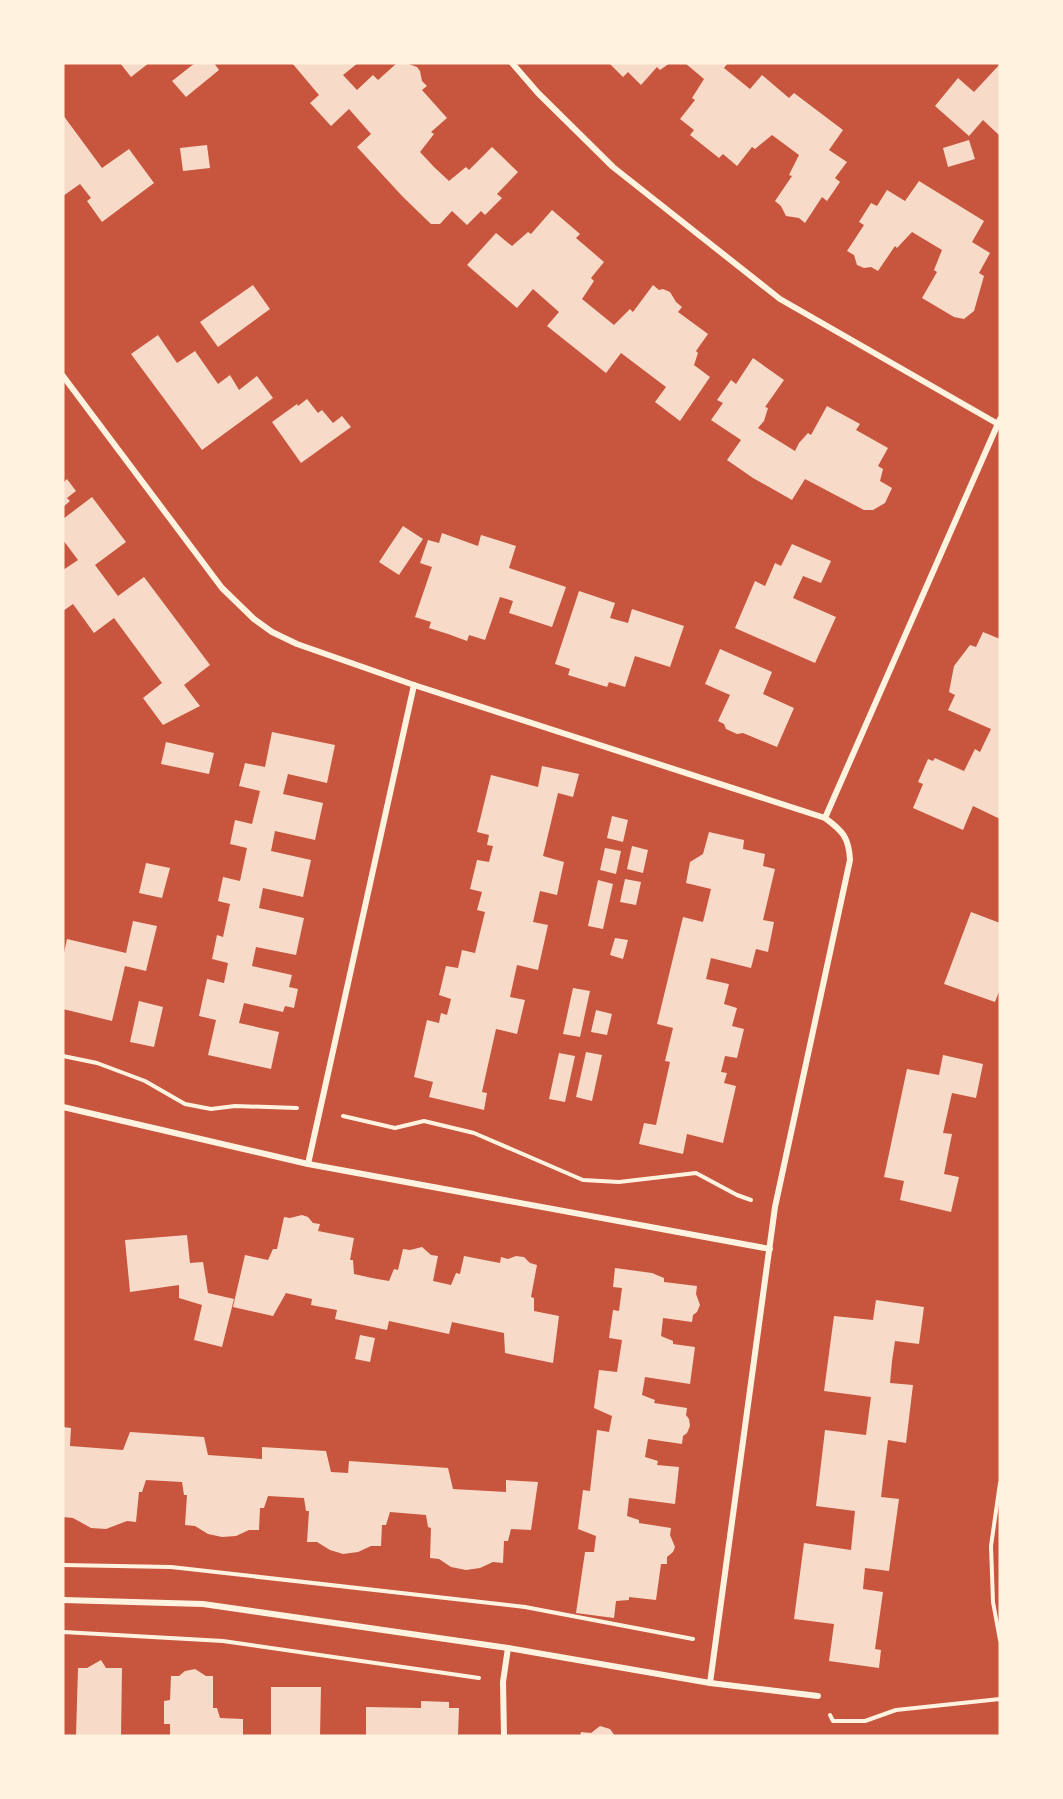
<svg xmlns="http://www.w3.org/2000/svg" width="1063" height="1799" viewBox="0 0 1063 1799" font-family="'Nunito Sans',sans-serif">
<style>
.building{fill:#f7dbc8}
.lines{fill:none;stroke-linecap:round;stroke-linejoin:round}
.path{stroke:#fff3e0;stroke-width:4}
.minor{stroke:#fff3e0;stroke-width:6}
</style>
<rect width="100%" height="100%" fill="#c8553d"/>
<g class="building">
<path d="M120,63H149L131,77Z"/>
<path d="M195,63H214L219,70L186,97L172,81Z"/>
<path d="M292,63H358L343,75L357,90L373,75L378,80L397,63H406L417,67L420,71L422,81L427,86L422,90L447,118L431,132L434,134L420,152L434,167L449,181L466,167L469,170L492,147L518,172L497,194L502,198L485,215L481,211L467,225L452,211L440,224H431L403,197L357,147L371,134L349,109L331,126L310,103L319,95Z"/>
<path d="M609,63H670L660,70L657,67L641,85L628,72L623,77Z"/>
<path d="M685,63H728L724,68L750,89L762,75L789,98L794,93L843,130L829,150L847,162L835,178L840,182L827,201L822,197L805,223L799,218L786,216L781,206L775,201L792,176L789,175L799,155L772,135L755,149L752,147L737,166L723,154L719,158L690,135L694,130L680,119L695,100L692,98L704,79Z"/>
<path d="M1000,64V136L983,120L969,136L935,106L958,78L974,92Z"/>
<path d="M63,115L102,168L129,149L154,183L102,222L87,201L91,198L80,184L63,196Z"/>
<path d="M969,140L975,159L948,167L943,148Z"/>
<path d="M207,145L210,168L183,171L180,148Z"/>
<path d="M919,181L984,221L972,242L990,253L979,273L984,276L974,311L964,319L954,317L922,298L937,272L934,270L942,250L912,232L897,248L895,246L878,271L871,267L864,268L857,265L854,255L847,251L864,225L859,222L871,203L877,206L887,190L905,201Z"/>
<path d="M552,210L580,234L576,238L604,262L591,278L594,281L582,299L614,325L630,309L633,312L653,285L659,290L663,289L670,292L676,302L682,307L678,312L708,334L696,351L698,353L694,365L710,377L680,421L655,402L666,387L621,353L606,373L547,326L559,312L533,289L517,308L467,265L496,233L512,246L528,232L531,234Z"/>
<path d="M253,285L270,309L218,347L200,322Z"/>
<path d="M158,335L177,363L195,351L218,384L230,375L239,390L257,376L273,398L202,450L131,354Z"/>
<path d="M753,358L784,380L765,407L768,408L764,421L758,428L795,451L799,443L808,433L811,435L827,406L860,424L856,430L888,448L878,466L883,469L880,481L892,488L885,503L873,510H864L805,479L792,500L753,478L727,460L741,440L711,420L723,403L717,400L731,380L736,384Z"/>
<path d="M307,399L318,413L322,410L333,423L342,416L351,427L301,463L272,422L297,404L298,406Z"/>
<path d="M67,479L76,491L67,498L70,501L63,507V483Z"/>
<path d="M92,497L126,542L95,565L118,596L144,577L210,665L184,685L200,706L163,725L143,698L162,683L114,618L94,633L73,604L63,611V570L78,560L63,540V519Z"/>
<path d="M403,526L423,539L399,575L379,562Z"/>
<path d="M442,533L478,546L481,535L516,546L509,568L566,587L552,627L509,613L513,601L500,597L485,640L469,635L467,641L448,634L429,628L431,622L415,617L432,567L420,563L428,540L439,543Z"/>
<path d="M792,544L831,561L821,583L803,576L793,598L836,617L815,663L735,628L755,581L765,586L775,563L781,566Z"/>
<path d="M579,591L615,603L610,618L628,623L632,609L684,626L670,667L635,656L625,687L609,682L607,687L568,675L570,669L555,664Z"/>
<path d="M983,632L1000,639V819L973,806L963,830L913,808L923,784L918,782L928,759L933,761L935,758L964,771L975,749L980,752L991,729L948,710L955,695L949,692L954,666L970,645L976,647Z"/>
<path d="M720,649L772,672L763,694L794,708L777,747L743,733L737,734L726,729L724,724L718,721L730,695L705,684Z"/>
<path d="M272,732L335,745L327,783L288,774L283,794L323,803L315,840L275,831L271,851L311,860L303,897L263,888L259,908L304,918L296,955L256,947L252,966L292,975L289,987L298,989L294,1008L285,1006L283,1012L244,1003L239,1023L279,1032L271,1069L208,1055L216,1020L199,1016L207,979L224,983L228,963L212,959L217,935L223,937L230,904L218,901L223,877L240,881L247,848L230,844L235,820L252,824L260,791L239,786L245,763L265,767Z"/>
<path d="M166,742L214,753L209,774L161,764Z"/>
<path d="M542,766L579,774L573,797L558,793L543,856L564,862L557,895L540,891L533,922L548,925L538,970L517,965L510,997L525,1000L517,1034L496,1029L482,1092L487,1093L484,1110L429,1097L433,1082L414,1077L427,1020L439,1023L441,1013L447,1015L451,999L439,995L446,966L458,968L462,950L475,953L485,912L477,910L482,892L470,889L477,860L489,862L493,846L487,845L489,835L477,832L491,775L538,787Z"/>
<path d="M612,816L628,820L623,842L607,838Z"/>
<path d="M709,832L744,840L743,849L765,854L763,866L775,869L763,920L774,922L768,952L756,949L751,968L711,958L706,979L729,984L724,1004L737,1008L732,1026L744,1029L737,1058L725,1056L721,1072L727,1073L724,1083L736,1086L723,1143L687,1134L683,1154L639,1144L644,1123L656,1125L670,1062L665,1061L673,1028L657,1024L683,917L703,922L711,889L686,883L690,862L703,854Z"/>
<path d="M632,846L648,850L643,873L627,869Z"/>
<path d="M605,848L621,851L616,874L600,870Z"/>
<path d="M146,863L170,868L162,898L139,893Z"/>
<path d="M625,879L641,882L636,905L620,902Z"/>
<path d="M598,880L613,884L603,929L588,926Z"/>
<path d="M971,912L1000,923V989L995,1002L944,984Z"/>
<path d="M133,921L157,926L146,971L125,966L112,1021L63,1009V958L67,939L126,953Z"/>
<path d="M615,938L628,940L623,959L610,955Z"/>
<path d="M573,988L590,991L580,1037L563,1034Z"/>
<path d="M139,1001L163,1007L154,1047L130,1042Z"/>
<path d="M596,1010L612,1014L607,1035L591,1032Z"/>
<path d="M586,1052L602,1055L592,1101L576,1097Z"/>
<path d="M559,1053L575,1056L565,1102L549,1099Z"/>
<path d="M943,1055L983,1064L976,1098L952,1093L943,1133L952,1134L944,1174L959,1177L951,1212L900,1200L904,1181L884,1177L907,1069L939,1075Z"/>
<path d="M302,1215L308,1217L313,1223L320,1224L318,1231L354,1238L350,1260H353L354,1274L372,1278L389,1281L394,1269L398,1270L403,1249L410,1250L422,1247L431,1255L438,1256L433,1281L451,1285L456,1273L460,1274L464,1256L500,1263L501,1257L508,1259L516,1256L524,1257L530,1263L537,1265L531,1297L534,1298V1311L559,1316L553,1363L505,1353L504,1333L452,1322L449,1334L389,1321L387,1330L335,1319L337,1310L311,1305L312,1299L286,1293L273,1316L233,1307L245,1255L268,1260L273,1249H277L284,1217L290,1218Z"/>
<path d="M187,1235L190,1263L203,1262L208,1293L234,1299L222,1347L194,1340L202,1305L179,1298V1285L130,1292L125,1240Z"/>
<path d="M615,1268L652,1273L664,1278V1282L697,1286L696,1294L700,1305L697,1312L693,1315L692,1322L663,1318L661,1336L673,1341V1344L695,1347L690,1384L645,1377L642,1395L655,1400L654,1403L687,1408L686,1415L689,1419L690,1426L687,1433L683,1436L682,1444L648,1439L645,1457L658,1461L657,1465L679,1467L675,1504L629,1498L627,1516L639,1520V1523L671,1528L670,1535L675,1547L673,1552L667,1557V1564H661L656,1600L629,1597V1600L616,1601L614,1618L576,1613L585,1552H594L596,1536L578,1529L583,1490L590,1491L597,1430L609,1432L612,1416L594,1408L599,1370L617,1372L622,1340L609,1338L613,1310L619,1311L622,1288L613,1287Z"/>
<path d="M876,1300L924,1307L919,1344L895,1341L892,1361L890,1383L913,1385L906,1443L888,1440L881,1497L899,1499L889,1571L865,1568L863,1589L883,1592L875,1649L881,1650L879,1668L829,1661L834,1624L794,1619L804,1543L851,1550L855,1511L816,1506L825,1430L866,1435L871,1397L824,1391L834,1316L873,1320Z"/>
<path d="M360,1335L375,1338L370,1362L355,1359Z"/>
<path d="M63,1427L71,1428L70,1446L123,1450L130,1432L204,1437L208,1455L262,1459V1447L326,1451L331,1472L348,1473L349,1461L448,1468L453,1489L506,1492V1480L538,1482L531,1530L511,1529L508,1541H504L503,1563L493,1562L480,1568L466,1570L451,1567L439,1559L430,1558L431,1528L428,1527L426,1515L390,1512L386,1525H382L381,1546H371L358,1552L343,1554L330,1550L317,1542H307L309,1511H306L304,1498L268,1496L264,1508H260L259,1530H249L236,1536L222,1537L208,1534L195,1526L185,1525L187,1495H184L182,1482L146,1480L142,1492H139L136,1522L127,1521L106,1529L91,1528L73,1518L63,1517Z"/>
<path d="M101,1660L106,1668H122L121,1736H76L78,1668H87Z"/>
<path d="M195,1669L206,1676H213V1708H217L220,1718L243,1719V1736H170V1724H164V1701L170,1700L171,1676H179L185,1671Z"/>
<path d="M271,1687H321L320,1736H271Z"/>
<path d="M421,1701L449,1702V1708H459L458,1736H366V1707L421,1708Z"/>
<path d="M600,1726L610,1729L615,1736H580L581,1732L591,1733Z"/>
</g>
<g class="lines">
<g class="path">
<path d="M63,1056L97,1063L145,1081L185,1104L211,1109L235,1106L297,1108"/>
<path d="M343,1116L395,1128L424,1121L474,1133L583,1180L619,1182L696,1173L737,1195L751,1200"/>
<path d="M1000,1483L991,1546L993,1602L1000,1640"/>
<path d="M63,1565L171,1567L525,1607L693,1639"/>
<path d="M63,1632L223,1641L479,1678"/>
<path d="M830,1715L833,1721H865L896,1710L1000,1699"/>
</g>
<g class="minor">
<path d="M512,63L538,93L613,167L780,299L998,424"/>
<path d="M63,376L222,588L254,619L272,632L297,644L414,685L825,818"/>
<path d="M63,1107L308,1164L770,1249"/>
<path d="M308,1164L414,685"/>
<path d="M63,1600L203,1604L508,1648L710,1683L818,1696"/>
<path d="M710,1683L775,1207L850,860C849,838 843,831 825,818L1000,419"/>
<path d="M504,1736L503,1682L508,1648"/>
</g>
</g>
<rect width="1063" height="1799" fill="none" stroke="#fff3e0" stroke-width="129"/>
</svg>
